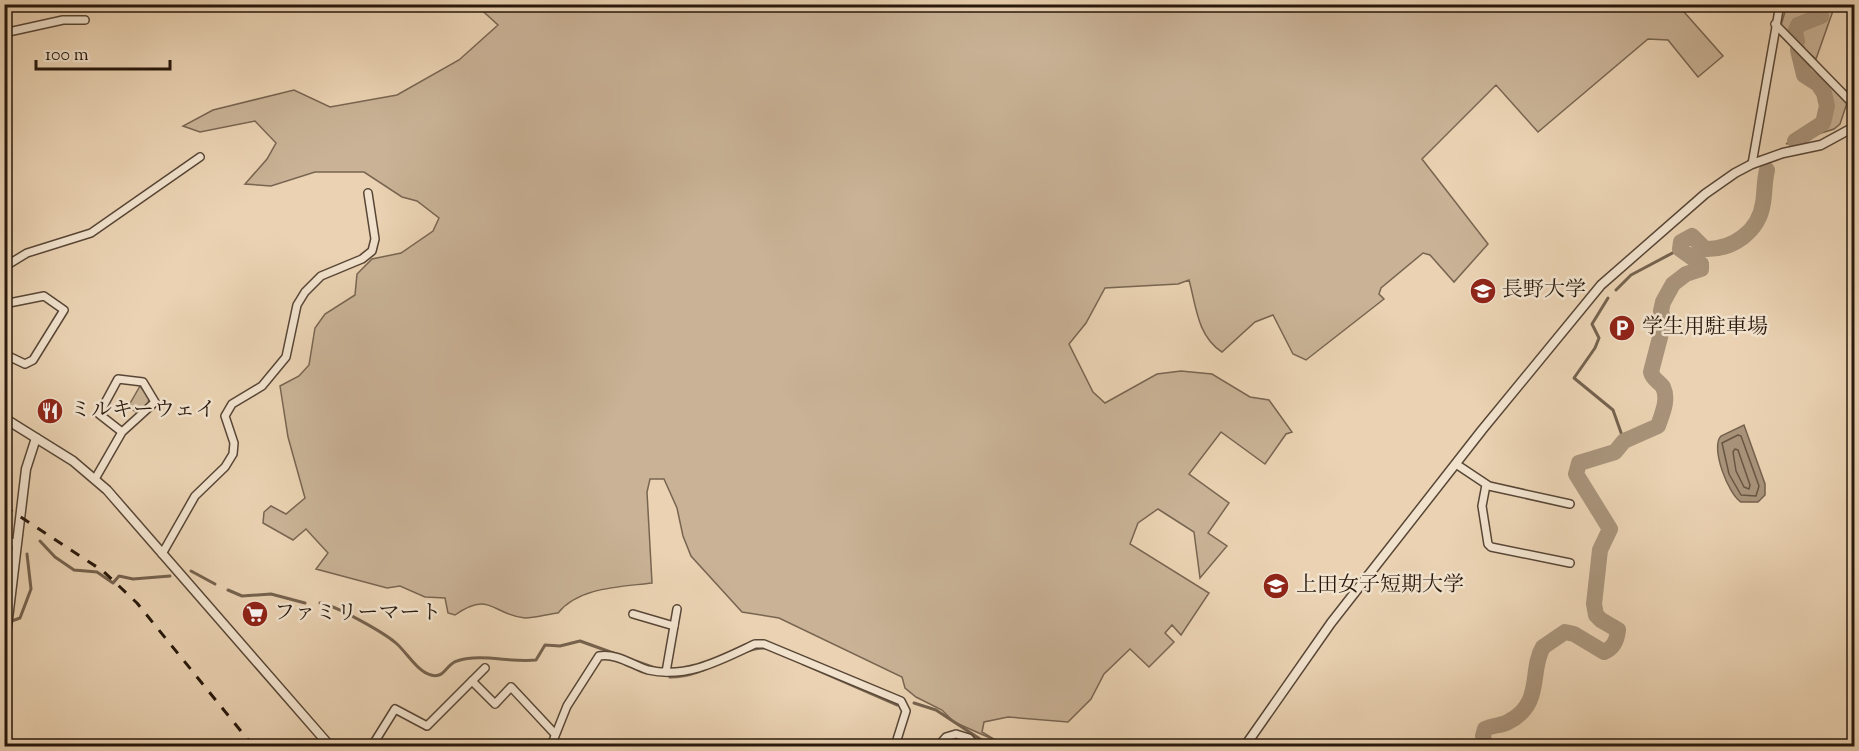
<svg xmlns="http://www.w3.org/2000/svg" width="1859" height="751" viewBox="0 0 1859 751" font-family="'Sorts Mill Goudy','Noto Serif JP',serif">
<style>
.green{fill:#c9b296;stroke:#786551;stroke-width:1.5}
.water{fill:#a8937a;stroke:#75624e;stroke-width:1.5}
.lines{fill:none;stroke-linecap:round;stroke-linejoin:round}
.shore{stroke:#685643;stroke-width:1.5}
.stream{stroke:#75624e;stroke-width:3}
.river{stroke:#a8937a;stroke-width:16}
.minor-casing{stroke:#584636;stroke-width:10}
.tertiary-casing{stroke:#584636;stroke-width:11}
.minor{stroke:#f1e2cd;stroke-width:7}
.tertiary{stroke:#f1e2cd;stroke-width:8}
.rail{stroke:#28180c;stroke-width:3;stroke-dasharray:10 10;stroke-linecap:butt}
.labels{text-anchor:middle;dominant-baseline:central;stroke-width:5;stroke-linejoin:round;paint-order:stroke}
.poi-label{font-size:21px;fill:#28180c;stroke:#f1e2cd;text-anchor:start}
</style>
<rect width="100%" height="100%" fill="#ead2b2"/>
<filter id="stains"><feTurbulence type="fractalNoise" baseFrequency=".00333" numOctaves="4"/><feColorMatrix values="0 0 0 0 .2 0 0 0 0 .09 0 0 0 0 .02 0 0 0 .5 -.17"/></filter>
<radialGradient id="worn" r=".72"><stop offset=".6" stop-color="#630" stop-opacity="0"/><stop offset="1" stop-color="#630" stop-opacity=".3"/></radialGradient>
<g class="green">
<path d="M475,4H1677L1723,56L1698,77L1668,40L1648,39L1538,132L1496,85L1422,159L1488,244L1454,282L1430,255L1423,253L1381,288L1379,294L1384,299L1306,360L1293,354L1273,315L1255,322L1222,352C1197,336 1196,305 1189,280L1178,284L1105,288L1086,323L1069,344L1093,392L1105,403L1157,374L1181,371L1212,374L1250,397L1269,400L1292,432L1286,434L1265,464L1221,432L1189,474L1229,503L1208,533L1227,546L1200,578L1194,532L1158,509L1138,523L1130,544L1209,593L1181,635L1172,625L1165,633L1174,642L1149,667L1130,649L1104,674L1091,699L1068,722L1008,717L984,722L982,732L997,741L954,722L942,710L916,697L905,688L902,677L779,618L742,612L691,556L683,536L677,508L664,479H650L647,492L652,583C620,587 579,587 558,613C548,614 535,618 525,618C492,615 491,590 455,615L448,613L445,598L425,597L400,586L387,588L316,569L328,553L306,529L293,540L263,523L264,512L271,506L286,514L305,498L288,437L280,386L299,376L309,365L315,328L325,314L355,295L357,274L372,259L401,253L433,231L439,218L417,201L402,197L364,172H315L271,186L245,184L267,159L276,143L255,121L200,132L183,126L213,110L294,90L330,107L397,95L459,60L498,25Z"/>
<path d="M1787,5H1835L1816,59L1795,41L1781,25Z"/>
<path d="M1794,47L1848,100L1840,124L1834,129L1786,144L1823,115L1822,95L1800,79Z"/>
<path d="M140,386L149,398L148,404L138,413L128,407Z"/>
</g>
<path class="water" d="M1744,425L1765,484V495L1758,502H1741C1728,494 1710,447 1721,436Z"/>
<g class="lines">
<g class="shore">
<path d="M1738,435L1741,436L1759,486L1756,496L1741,495L1729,474L1722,443Z"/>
<path d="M1735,449L1738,450L1750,485L1749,489L1744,487L1736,471L1733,452Z"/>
</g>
<g class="stream">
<path d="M1616,290L1631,275L1680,249"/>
<path d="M1608,298L1592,324L1599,338L1595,348L1574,378L1613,410L1624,441"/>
<path d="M40,541L55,557L74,570L97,572L113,583L119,576L133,579L170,576"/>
<path d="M191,571L215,584"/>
<path d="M228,590L242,596L271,594L305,603"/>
<path d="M320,603C335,605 385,633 397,644C407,653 417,671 431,675C445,679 446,664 457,661C482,653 510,663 536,660L545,645L560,646L580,641L655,668"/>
<path d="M9,622L20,618L31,589L27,554"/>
<path d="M803,664L897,705"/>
<path d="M670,677C708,677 736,647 766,648"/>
<path d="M914,703L936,710L983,741L999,744"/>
</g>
<g class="river">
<path d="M1797,41L1795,33L1798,25L1821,16L1820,8L1812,4"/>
<path d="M1795,141L1823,123L1827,106L1824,93L1818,84L1804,75L1798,50"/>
<path d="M1485,746L1483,736L1485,729C1492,725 1501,726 1508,722C1544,704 1529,670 1543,647L1565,632L1574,634L1604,652C1614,648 1617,640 1618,630L1601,620L1596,615L1594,604L1600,550L1610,529L1576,474L1579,463L1615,452L1624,441L1658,426C1662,414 1669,400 1663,387C1659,381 1653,380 1651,372L1664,322L1661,311L1663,302L1673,284L1686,274L1701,269V264L1680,249L1681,242L1692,236L1705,249C1732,250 1759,232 1763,203C1765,192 1764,182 1767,170"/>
</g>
<defs>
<g id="minor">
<path d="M1775,24L1854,105"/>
<path d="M4,33L63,20H85"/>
<path d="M1752,164L1780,4"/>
<path d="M4,267L27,253L91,233L200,157"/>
<path d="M4,304L44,296L64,310L33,360L25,364L4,354"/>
<path d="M1456,464L1489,486L1570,504"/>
<path d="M95,479L122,432L155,402L143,382L118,379L99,414L122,432"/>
<path d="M1486,485L1482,506L1488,544L1491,547L1570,563"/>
<path d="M4,541L16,543"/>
<path d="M162,554L195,496L225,467L233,454L234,443L225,416L232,404L262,386L286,357L297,305L305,292L321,276L362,259L372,251L375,239L368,193"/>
<path d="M633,614L674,626"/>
<path d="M666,672L677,609"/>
<path d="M472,681L495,704L511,687L555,734"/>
<path d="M372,746L395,709L427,726L485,668"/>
<path d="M551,746L567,706L599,656C617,653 632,665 648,670C687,679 721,660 755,644H764L901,701L906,711L895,746"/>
<path d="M938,746L946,737L956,734L969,738L976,746"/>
</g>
<g id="tertiary">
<path d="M4,418L73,461L107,490L330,746"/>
<path d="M4,652L26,469L36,438"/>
<path d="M1245,746L1331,623L1482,430L1601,285L1705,194L1735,173L1752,164L1783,153L1821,145L1854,127"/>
</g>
</defs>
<use href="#minor" class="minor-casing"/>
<use href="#tertiary" class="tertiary-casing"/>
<use href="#minor" class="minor"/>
<use href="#tertiary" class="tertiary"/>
<path class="rail" d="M4,506L103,571L137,603L253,746"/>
</g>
<defs>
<symbol id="university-disc" viewBox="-11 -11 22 22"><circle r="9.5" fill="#8f2418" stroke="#f1e2cd"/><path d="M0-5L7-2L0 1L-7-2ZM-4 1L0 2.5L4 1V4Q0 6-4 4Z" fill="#fff"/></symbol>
<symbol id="parking-disc" viewBox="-11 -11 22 22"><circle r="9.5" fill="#8f2418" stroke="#f1e2cd"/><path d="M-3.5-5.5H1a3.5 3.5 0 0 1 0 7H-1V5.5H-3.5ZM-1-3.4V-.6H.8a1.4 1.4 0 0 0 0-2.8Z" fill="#fff"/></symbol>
<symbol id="restaurant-disc" viewBox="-11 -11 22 22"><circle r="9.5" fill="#8f2418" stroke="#f1e2cd"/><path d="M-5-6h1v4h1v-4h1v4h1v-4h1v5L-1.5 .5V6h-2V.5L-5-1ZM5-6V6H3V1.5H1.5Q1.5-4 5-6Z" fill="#fff"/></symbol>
<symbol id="supermarket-disc" viewBox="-11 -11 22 22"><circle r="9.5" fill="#8f2418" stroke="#f1e2cd"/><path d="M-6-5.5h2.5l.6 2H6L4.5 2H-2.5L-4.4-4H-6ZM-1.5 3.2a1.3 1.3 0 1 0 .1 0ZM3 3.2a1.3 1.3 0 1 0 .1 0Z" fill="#fff"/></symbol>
</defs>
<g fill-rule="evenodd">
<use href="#university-disc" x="1468" y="276" width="30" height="30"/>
<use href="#parking-disc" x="1607" y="313" width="30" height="30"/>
<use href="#restaurant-disc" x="35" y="396" width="30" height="30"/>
<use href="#university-disc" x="1261" y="571" width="30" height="30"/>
<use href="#supermarket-disc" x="240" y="599" width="30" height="30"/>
</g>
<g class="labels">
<g class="poi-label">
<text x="1502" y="291">長野大学</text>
<text x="1642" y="328">学生用駐車場</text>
<text x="70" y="411">ミルキーウェイ</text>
<text x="1296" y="586">上田女子短期大学</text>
<text x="274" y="614">ファミリーマート</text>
</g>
</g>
<rect width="1859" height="751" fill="none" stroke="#ead2b2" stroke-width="24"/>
<rect x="6" y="6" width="1847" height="739" fill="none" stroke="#28180c" stroke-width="3"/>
<rect x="12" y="12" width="1835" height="727" fill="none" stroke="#28180c" stroke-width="1.5"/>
<path d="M36 60v9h134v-9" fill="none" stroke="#28180c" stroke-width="3"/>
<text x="45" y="60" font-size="18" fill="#28180c" stroke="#f1e2cd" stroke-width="4.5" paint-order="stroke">100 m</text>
<rect width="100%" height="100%" filter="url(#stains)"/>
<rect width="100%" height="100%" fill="url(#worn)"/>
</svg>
